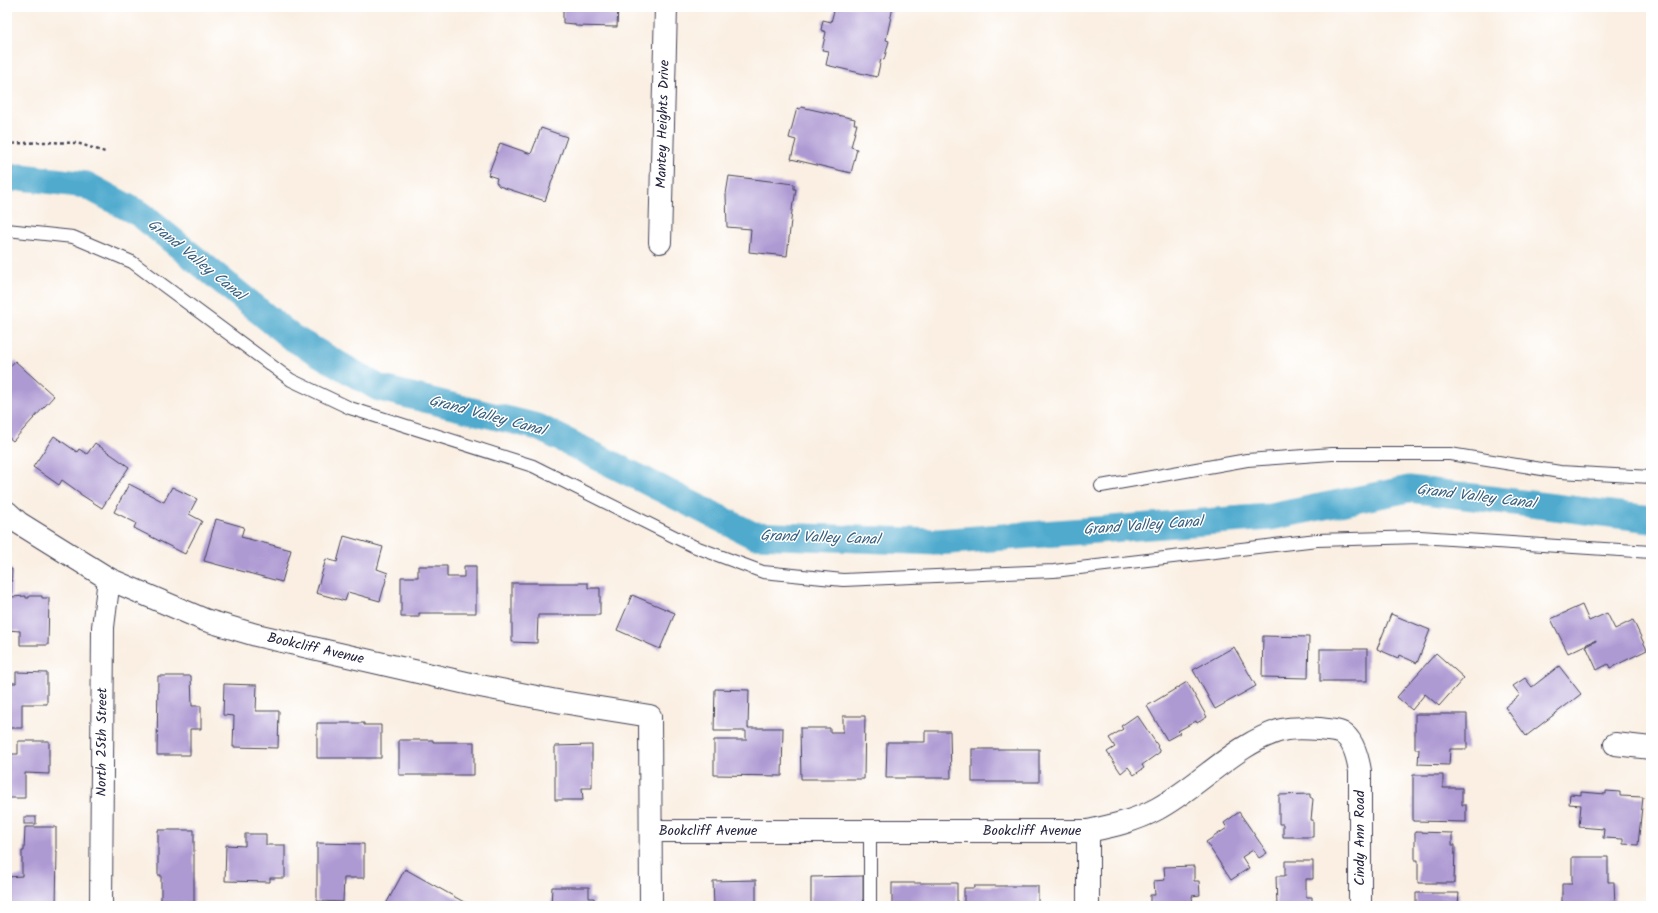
<svg xmlns="http://www.w3.org/2000/svg" width="1658" height="913" viewBox="0 0 1658 913" font-family="Kalam,sans-serif">
<style>
.lines{fill:none;stroke-linecap:round;stroke-linejoin:round}
.canal{stroke:#50aace;stroke-width:27}
.building{fill:#ae9ad3}
.lane-casing{stroke:#424154;stroke-width:14}
.street-casing{stroke:#424154;stroke-width:24}
.path{stroke:#424154;stroke-width:2.5;stroke-dasharray:3 3;stroke-linecap:butt}
.lane{stroke:#fff;stroke-width:12}
.street{stroke:#fff;stroke-width:22}
.labels{text-anchor:middle;dominant-baseline:central;stroke-width:3;stroke-linejoin:round;paint-order:stroke}
.street-label{font-size:14px;fill:#22223b;stroke:#fff}
.water-label{font-size:15px;font-style:italic;fill:#375f7d;stroke:#fff}
</style>
<rect width="100%" height="100%" fill="#fff"/>
<filter id="ink" filterUnits="userSpaceOnUse"><feTurbulence type="fractalNoise" baseFrequency=".025" numOctaves="2"/><feDisplacementMap in="SourceGraphic" scale="8" xChannelSelector="R" yChannelSelector="G"/><feConvolveMatrix kernelMatrix="1 2 1 2 8 2 1 2 1" color-interpolation-filters="sRGB"/></filter>
<filter id="wash" filterUnits="userSpaceOnUse"><feTurbulence type="fractalNoise" baseFrequency=".012" numOctaves="4" result="noise"/><feDisplacementMap in="SourceGraphic" scale="16" xChannelSelector="R" yChannelSelector="G"/><feGaussianBlur stdDeviation="0.9" result="paint"/><feColorMatrix in="noise" values="0 0 0 0 0 0 0 0 0 0 0 0 0 0 0 0 0 1.4 0 .05"/><feComposite in="paint" operator="in"/></filter>
<g filter="url(#wash)">
<rect width="100%" height="100%" fill="#faefe2"/>
<g class="lines">
<path class="canal" d="M7,179L22,177L86,185L140,214L291,337L379,388L538,427L753,535L937,542L1270,517L1409,489L1651,519"/>
</g>
<g id="blocks">
<g class="building">
<path d="M563,7H618L617,27L575,26V24L563,23Z"/>
<path d="M835,7H893L886,40L889,41L884,60L881,59L877,77L826,65L829,51L822,50L826,32L821,30L823,20L831,22Z"/>
<path d="M801,107L855,119L854,124H857L851,147L857,149L851,173L791,159L796,140L789,138L797,108L800,109Z"/>
<path d="M541,128L567,137L545,201L499,186L496,182L497,178L488,175L500,143L531,154Z"/>
<path d="M729,176L794,184V189H796L794,202H793L787,256L749,252L751,229L727,227L726,194Z"/>
<path d="M15,361L54,396L13,441L7,436V407L9,405L7,403V370Z"/>
<path d="M54,436L77,452L79,449L87,454L95,443L129,467L102,508L80,494V493L62,480L59,485L33,467Z"/>
<path d="M129,484L164,502L172,487L197,499L189,514L202,521L185,554L134,528L136,523L114,512Z"/>
<path d="M216,519L244,527L241,537L291,550L282,582L204,561Z"/>
<path d="M344,536L383,547L377,569L388,573L380,601L348,592L345,601L316,593L326,559L337,562Z"/>
<path d="M418,566H447V577H464V566H476V613H419V617H401V577H418Z"/>
<path d="M7,569H12L11,597L26,596V598H29V596H42V598H49L48,645H20V631L7,630Z"/>
<path d="M512,583H588V588H600V615H538L537,643L512,642Z"/>
<path d="M632,595L675,613L660,649L617,630Z"/>
<path d="M1582,605L1589,621L1607,613L1615,629L1633,620L1647,650L1610,668L1608,664L1597,670L1586,646L1596,641V640L1568,653L1551,619Z"/>
<path d="M1391,614L1430,630L1417,663L1399,655L1398,658L1377,649Z"/>
<path d="M1263,636L1309,637L1308,678L1262,677Z"/>
<path d="M1234,647L1256,686L1215,709L1193,670Z"/>
<rect x="1320" y="649" width="47" height="32"/>
<path d="M1436,653L1464,678L1439,706L1425,694L1412,710L1397,697Z"/>
<path d="M1559,666L1581,694L1526,736L1505,707L1520,695L1513,686L1525,678L1532,687Z"/>
<path d="M16,672L47,673V704H22V728H7V683H16Z"/>
<path d="M158,676H191L192,706H201V729H190V755H157Z"/>
<path d="M1187,682L1207,717L1197,723L1196,721L1178,731L1180,733L1167,740L1147,706Z"/>
<path d="M224,684L257,685L256,711H279L278,748L233,747L234,716L223,715Z"/>
<path d="M715,689L749,690L748,728H783L782,776L714,775V740H746V731H714Z"/>
<path d="M1415,714H1467V749H1450L1449,765L1418,764L1419,749H1415Z"/>
<path d="M1137,715L1158,746L1157,747L1160,752L1142,765L1144,768L1134,775L1128,767L1121,773L1107,752L1115,747L1109,738L1123,729L1121,726Z"/>
<path d="M843,716H865L864,779H801L800,728H830V732H843Z"/>
<path d="M317,723H364V725H381V758H317Z"/>
<path d="M925,731H950L951,778H886L887,742H925Z"/>
<path d="M399,740H433V742H474V775H399Z"/>
<path d="M18,741H49V774L25,773V798H7V754H18Z"/>
<path d="M592,745V788H582L583,800H555V746Z"/>
<rect x="972" y="749" width="67" height="33"/>
<path d="M1413,775H1443V788H1462V805H1466V822L1413,821Z"/>
<path d="M1606,791L1620,792V796L1643,797L1638,845L1623,844V839L1603,838L1604,829L1579,827L1581,805L1569,804L1570,794L1581,795V792L1606,794Z"/>
<path d="M1310,794V797L1313,799L1311,820H1313V837H1283V824H1279V795Z"/>
<path d="M1239,812L1267,853L1259,858L1253,850L1242,857L1249,868L1231,880L1206,842L1227,828L1224,823Z"/>
<rect x="24" y="817" width="12" height="7"/>
<path d="M25,827H56V851H57L56,906H7V877L22,876V851H24Z"/>
<path d="M158,830H194V903H161V875H158Z"/>
<path d="M1415,832L1452,833V845H1455L1454,883H1418V860H1415Z"/>
<path d="M245,834H266V845H285V878H270V882L225,881L226,845L245,846Z"/>
<path d="M317,843L364,844V878H344L343,902L317,901Z"/>
<path d="M1572,857H1608V882H1614L1615,906H1562V884H1572Z"/>
<path d="M1285,861H1313V879H1306V897H1312V906H1277L1276,876H1285Z"/>
<path d="M1194,866V881H1199L1200,895L1192,896L1193,906H1150V895H1155L1154,881L1165,880L1164,867Z"/>
<path d="M405,869L471,906H390L386,904Z"/>
<path d="M863,876V906H811V877Z"/>
<path d="M756,880V906H714L713,881Z"/>
<rect x="892" y="883" width="65" height="23"/>
<path d="M974,886H1038V906H964V888H974Z"/>
<path d="M552,887H589V898H594V905H590V906H551Z"/>
<path d="M1416,893H1459L1458,906H1416Z"/>
</g>
</g>
</g>
<g filter="url(#ink)">
<use href="#blocks" fill-opacity="0" stroke="#424154" stroke-width="1"/>
<g class="lines">
<defs>
<g id="lane">
<path d="M7,230L73,237L132,262L291,380L350,408L533,466L693,546L763,572L843,580L1054,571L1317,540L1420,537L1651,552"/>
<path d="M1101,486L1247,460L1332,454H1450L1560,472L1651,477"/>
<path d="M870,831V906"/>
</g>
<g id="street">
<path id="s1" d="M660,242L666,7"/>
<path id="s2" d="M7,512L19,523L109,579L205,620L256,635L475,685L562,702L650,716L651,906"/>
<path d="M1615,744L1651,748"/>
<path id="s3" d="M651,831H1088C1112,826 1135,821 1157,809C1197,788 1239,741 1282,730C1294,727 1307,728 1319,729C1326,730 1336,730 1342,733C1354,740 1358,759 1360,771V906"/>
<path d="M1088,831V906"/>
<path id="s4" d="M101,906L103,627L109,579"/>
</g>
</defs>
<use href="#lane" class="lane-casing"/>
<use href="#street" class="street-casing"/>
<path class="path" d="M7,144L43,142L77,143L105,152"/>
<use href="#lane" class="lane"/>
<use href="#street" class="street"/>
</g>
</g>
<g class="labels">
<g class="street-label">
<text stroke="none"><textPath href="#s1" startOffset="118">Mantey Heights Drive</textPath></text>
<text stroke="none"><textPath href="#s2" startOffset="341">Bookcliff Avenue</textPath></text>
<text stroke="none"><textPath href="#s4" startOffset="164">North 25th Street</textPath></text>
<text stroke="none"><textPath href="#s3" startOffset="57">Bookcliff Avenue</textPath></text>
<text stroke="none"><textPath href="#s3" startOffset="381">Bookcliff Avenue</textPath></text>
<text transform="translate(1360 838) rotate(-90)">Cindy Ann Road</text>
</g>
<g class="water-label">
<text transform="translate(196 260) rotate(39)">Grand Valley Canal</text>
<text transform="translate(487 416) rotate(15)">Grand Valley Canal</text>
<text transform="translate(1476 497) rotate(7)">Grand Valley Canal</text>
<text transform="translate(1143 526) rotate(-4)">Grand Valley Canal</text>
<text transform="translate(820 538) rotate(2)">Grand Valley Canal</text>
</g>
</g>
<rect width="1658" height="913" fill="none" stroke="#fff" stroke-width="24"/>
</svg>
